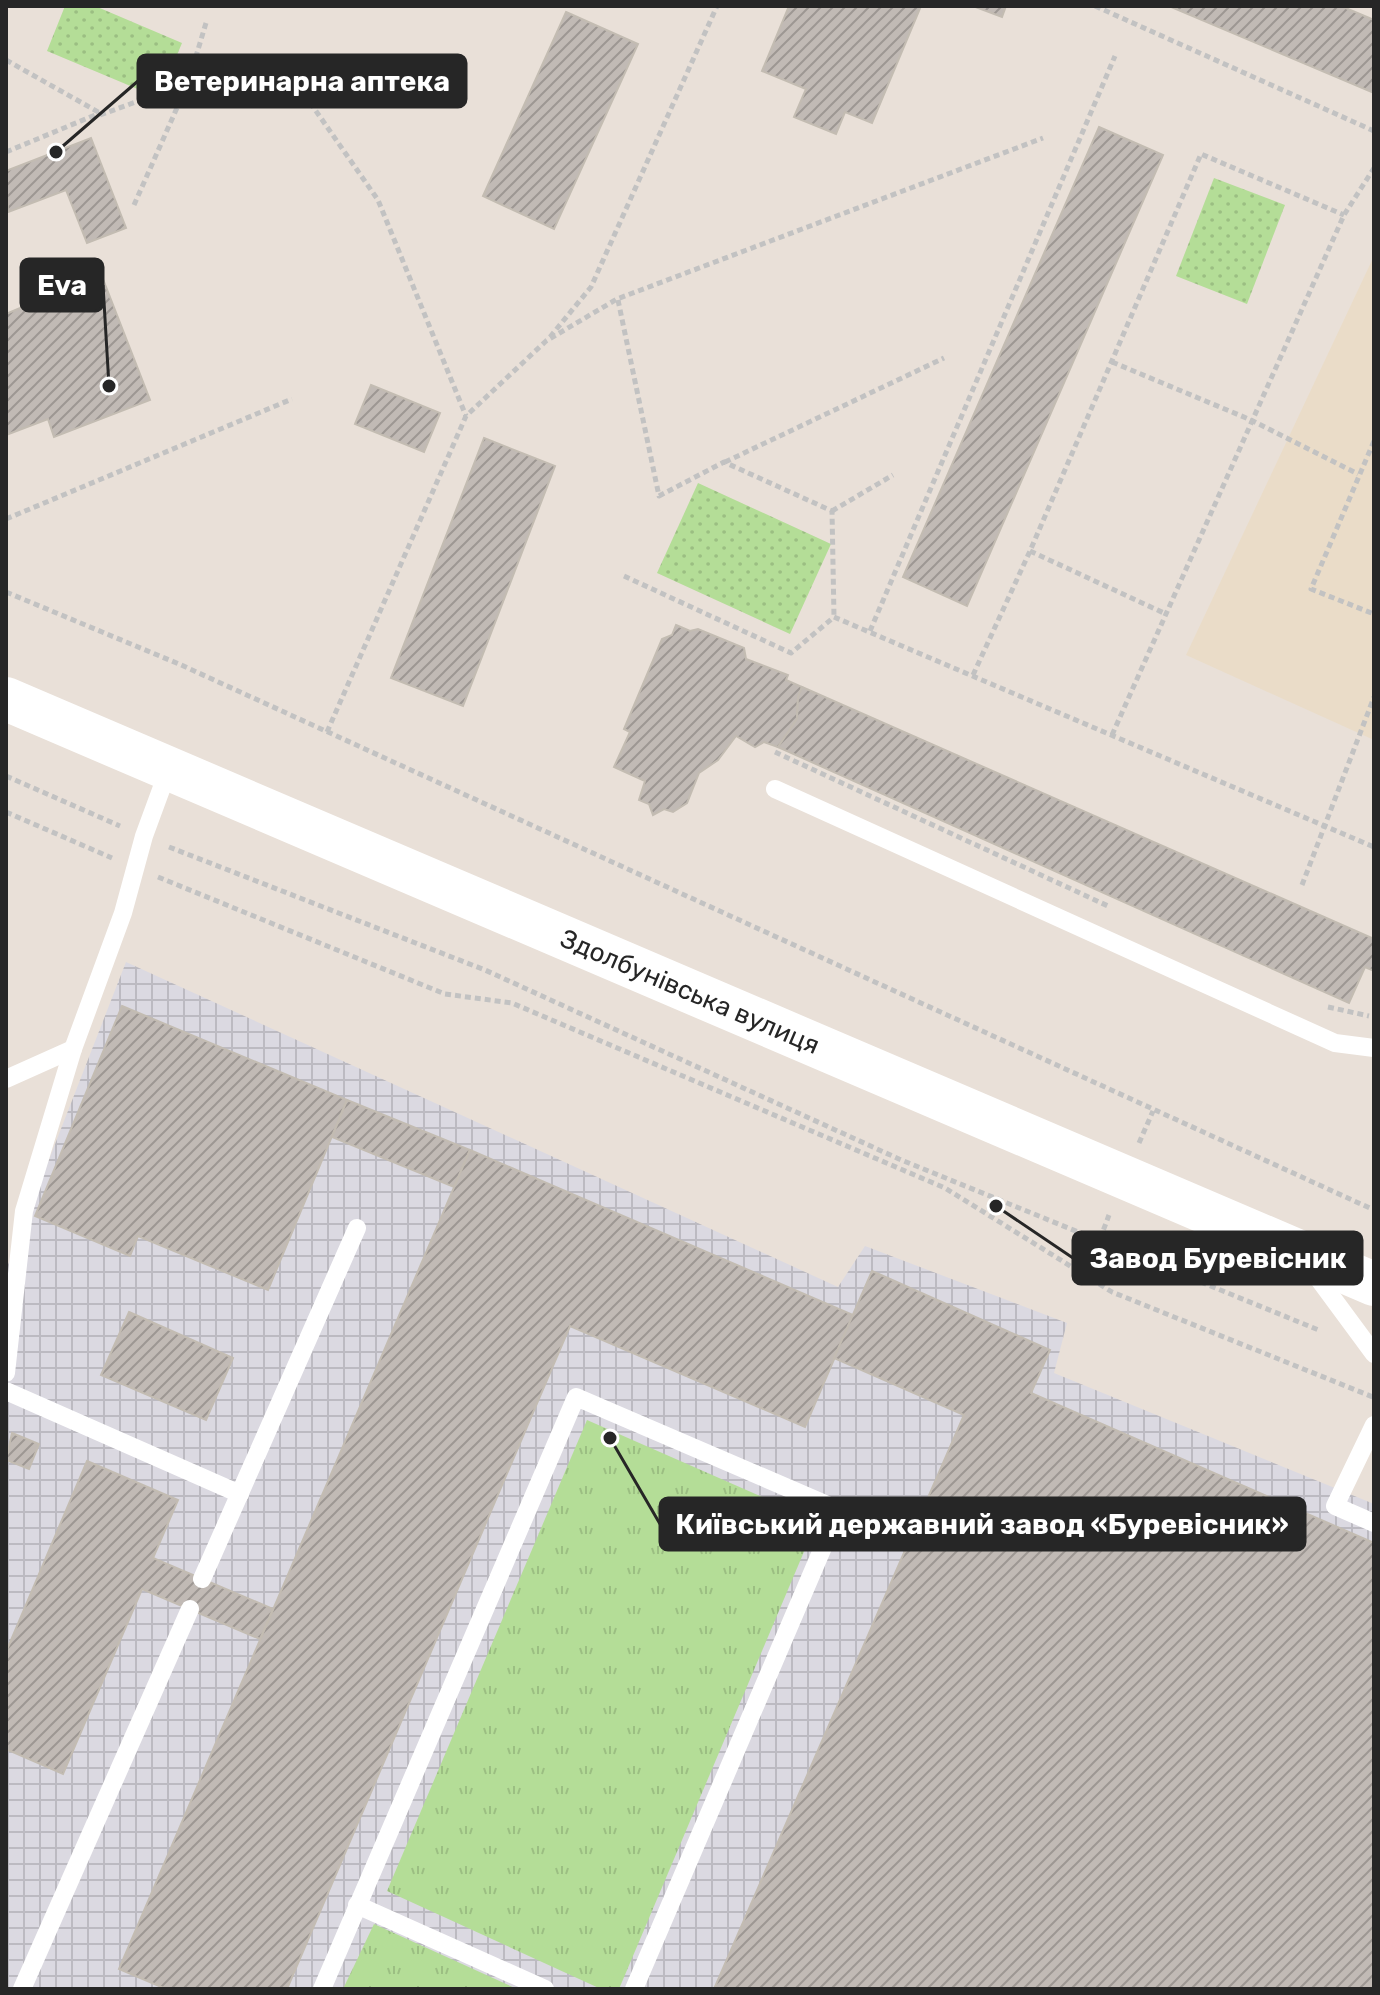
<svg xmlns="http://www.w3.org/2000/svg" width="1380" height="1995" viewBox="0 0 1380 1995" font-family="Rubik,sans-serif">
<style>
.industrial{fill:url(#industrial-grid)}
.education{fill:#eadcc8}
.grass{fill:url(#grass-tufts)}
.park{fill:url(#park-dots)}
.building{fill:url(#building-hatch);stroke:#c3bcb2;stroke-width:2}
.lines{fill:none;stroke-linecap:round;stroke-linejoin:round}
.path{stroke:#c2c2c2;stroke-width:5;stroke-dasharray:6 4;stroke-linecap:butt}
.service{stroke:#fff;stroke-width:18}
.tertiary{stroke:#fff;stroke-width:44}
.labels{text-anchor:middle;dominant-baseline:central;stroke-width:6;stroke-linejoin:round;paint-order:stroke}
.street-label{font-size:26px;fill:#262626;stroke:#fff}
.leader{fill:none;stroke:#262626;stroke-width:3}
.callout-dot{fill:#262626;stroke:#fff;stroke-width:3}
.callout{fill:#262626;stroke:#262626;stroke-width:3}
.callout-label{font-size:28px;text-anchor:middle;font-weight:bold;fill:#fff}
</style>
<defs>
<pattern id="industrial-grid" width="8" height="8" patternUnits="userSpaceOnUse" patternTransform="scale(2)"><rect width="8" height="8" fill="#dbd9e1"/><path d="M0 4h8M4 0v8" fill="none" stroke="#bcbac1"/></pattern>
<pattern id="grass-tufts" width="24" height="20" patternUnits="userSpaceOnUse" patternTransform="scale(2)"><rect width="24" height="20" fill="#b4dd97"/><path d="M3 7l-1-3M5 7V3M7 7l1-3M15 17l-1-3M17 17v-4M19 17l1-3" fill="none" stroke="#9bbe82"/></pattern>
<pattern id="park-dots" width="8" height="8" patternUnits="userSpaceOnUse" patternTransform="scale(2)"><rect width="8" height="8" fill="#b4dd97"/><path d="M2 2h.1M6 6h.1" fill="none" stroke="#9bbe82" stroke-width="1.8" stroke-linecap="round"/></pattern>
<pattern id="building-hatch" width="6" height="6" patternUnits="userSpaceOnUse" patternTransform="scale(2)"><rect width="6" height="6" fill="#c1bab5"/><path d="M-1 1l2-2M0 6l6-6M5 7l2-2" fill="none" stroke="#9d9793"/></pattern>
</defs>
<rect width="100%" height="100%" fill="#e9e0d8"/>
<path class="industrial" d="M126,962L838,1287L865,1246L1067,1323L1054,1373L1374,1504V1989H6V1270Z"/>
<path class="education" d="M1374,256V740L1186,655Z"/>
<g class="grass">
<path d="M587,1420L817,1521L619,1989H601L387,1891Z"/>
<path d="M374,1924L517,1989H343Z"/>
</g>
<g class="park">
<path d="M65,6H95L182,43L159,98L47,51Z"/>
<path d="M1214,178L1285,205L1247,304L1176,276Z"/>
<path d="M698,483L831,544L790,634L657,573Z"/>
</g>
<g class="building">
<path d="M789,6H921L872,123L845,112L836,134L794,117L806,89L762,71Z"/>
<path d="M973,6H1006L1002,17Z"/>
<path d="M1169,6H1341L1374,20V93Z"/>
<path d="M566,12L638,44L554,229L483,196Z"/>
<path d="M1099,127L1163,155L967,606L903,577Z"/>
<path d="M91,138L126,228L87,243L66,190L8,212L6,171Z"/>
<path d="M101,274L150,400L54,437L48,419L6,435V314Z"/>
<path d="M371,385L440,413L424,452L355,424Z"/>
<path d="M484,438L555,466L463,706L391,678Z"/>
<path d="M676,625L690,631L698,629L744,648L746,659L788,675L786,680L802,687L798,697L797,719L778,747L764,742L755,747L736,736L718,760L699,773L687,803L673,812L664,809L653,815L649,804L639,800L645,781L614,767L630,732L624,729L662,639L672,635Z"/>
<path d="M802,687L1374,939V971L1365,967L1349,1003L778,747L797,719L798,697Z"/>
<path d="M122,1006L347,1100L268,1290L138,1236L130,1256L35,1216Z"/>
<path d="M347,1100L470,1150L454,1187L332,1137Z"/>
<path d="M470,1150L853,1315L805,1427L570,1326L287,1989H166L119,1969Z"/>
<path d="M872,1271L1050,1350L1031,1393L1374,1543V1989H714L964,1415L834,1358Z"/>
<path d="M129,1312L233,1358L206,1420L101,1375Z"/>
<path d="M12,1433L39,1444L29,1469L6,1460Z"/>
<path d="M87,1461L178,1500L153,1558L273,1609L260,1639L142,1589L63,1774L6,1749V1652Z"/>
</g>
<g class="lines">
<g class="path">
<path d="M1095,6L1374,131"/>
<path d="M6,60L100,113"/>
<path d="M293,78L378,200L466,416"/>
<path d="M100,115L188,83L293,78L300,65"/>
<path d="M6,152L100,113"/>
<path d="M134,205L188,83L206,23"/>
<path d="M618,300L659,496L724,462L832,511L834,617"/>
<path d="M550,337L591,287L717,6"/>
<path d="M1112,362L1251,420L1358,474"/>
<path d="M1374,441L1311,589L1374,614"/>
<path d="M725,462L944,358"/>
<path d="M832,511L893,475"/>
<path d="M6,519L292,399"/>
<path d="M1030,551L1166,614"/>
<path d="M624,576L791,653L834,617"/>
<path d="M6,592L179,664L1374,1210"/>
<path d="M834,617L1374,847"/>
<path d="M870,631L1115,56"/>
<path d="M973,675L1030,551L1201,154L1344,215"/>
<path d="M327,732L466,416L546,341L617,299L1043,138"/>
<path d="M1112,735L1344,215L1374,168"/>
<path d="M775,752L1108,906"/>
<path d="M6,776L120,826"/>
<path d="M6,812L112,858"/>
<path d="M169,847L485,970L899,1159L1321,1331"/>
<path d="M158,877L445,994L512,1003L945,1188L1112,1292L1373,1397"/>
<path d="M1302,885L1374,697"/>
<path d="M1328,1007L1369,1016"/>
<path d="M1139,1143L1153,1111"/>
<path d="M1100,1239L1109,1215"/>
</g>
<g class="service">
<path d="M775,789L1335,1043L1374,1048"/>
<path d="M6,1079L73,1049"/>
<path d="M1312,1270L1374,1354"/>
<path d="M6,1373L24,1211L73,1049L123,913L144,836L169,768"/>
<path d="M6,1391L240,1494"/>
<path d="M1374,1425L1335,1506L1374,1523"/>
<path d="M202,1579L357,1228"/>
<path d="M357,1905L545,1989"/>
<path d="M22,1989L190,1609"/>
<path d="M322,1989L576,1397L839,1510L634,1989"/>
</g>
<path class="tertiary" id="s1" d="M6,699L1374,1284"/>
</g>
<g class="labels">
<g class="street-label">
<text stroke="none"><textPath href="#s1" startOffset="744">Здолбунівська вулиця</textPath></text>
</g>
</g>
<path class="leader" d="M56 152L138 81M109 386L103 285M996 1206L1073 1258M610 1438L660 1524"/>
<g class="callout-dot">
<circle cx="56" cy="152" r="8"/>
<circle cx="109" cy="386" r="8"/>
<circle cx="996" cy="1206" r="8"/>
<circle cx="610" cy="1438" r="8"/>
</g>
<g class="callout">
<rect x="138" y="55" width="328" height="52" rx="8"/>
<rect x="21" y="259" width="82" height="52" rx="8"/>
<rect x="1073" y="1232" width="289" height="52" rx="8"/>
<rect x="660" y="1498" width="645" height="52" rx="8"/>
</g>
<g class="callout-label">
<text x="302" y="91">Ветеринарна аптека</text>
<text x="62" y="295">Eva</text>
<text x="1218" y="1268">Завод Буревісник</text>
<text x="982" y="1534">Київський державний завод «Буревісник»</text>
</g>
<rect width="1380" height="1995" fill="none" stroke="#262626" stroke-width="16"/>
</svg>
